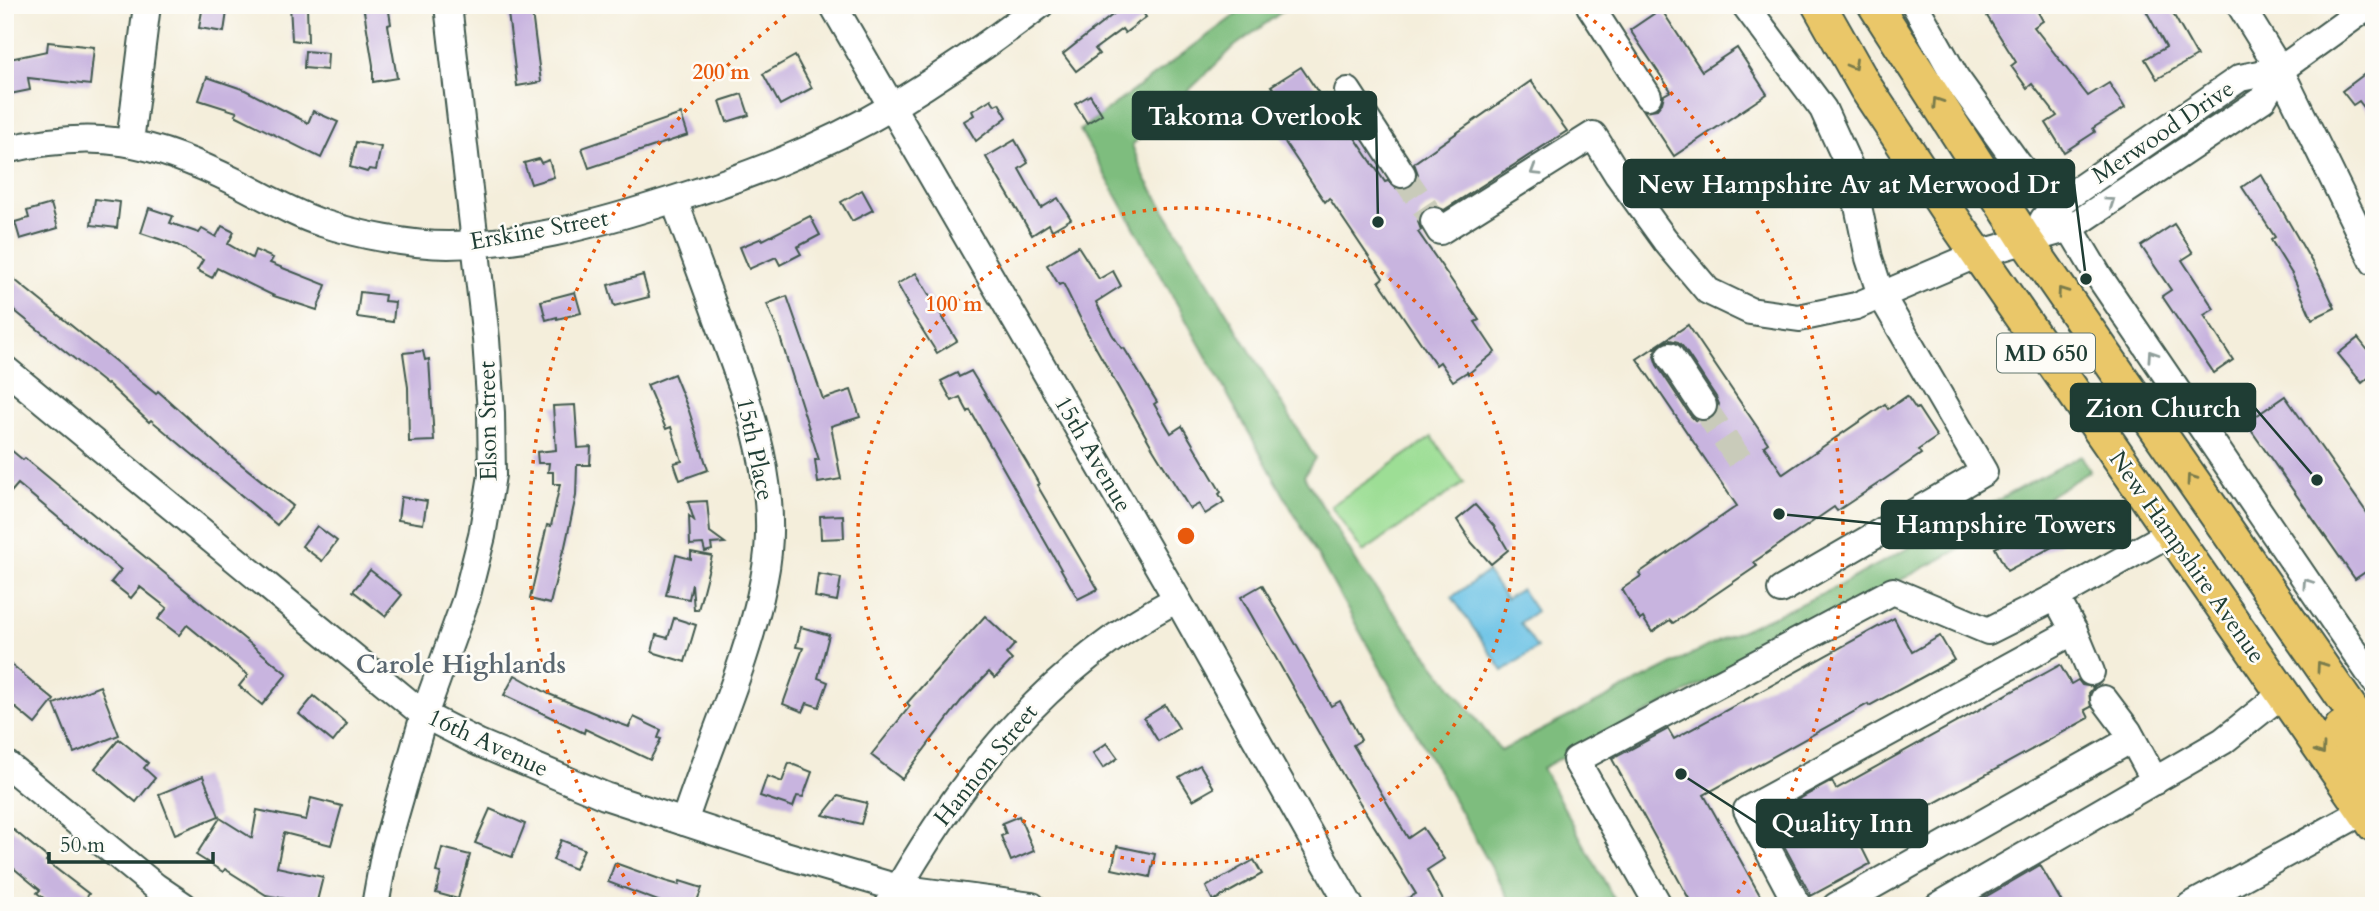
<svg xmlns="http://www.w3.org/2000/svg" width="2379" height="911" viewBox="0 0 2379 911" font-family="Cardo,serif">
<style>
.green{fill:#9dde95;stroke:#5e8e64;stroke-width:2}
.forest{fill:#7ebd7e;stroke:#4e7d59;stroke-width:2}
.water{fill:#67c1e5;stroke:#437f8c;stroke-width:2}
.building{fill:#c8b4df;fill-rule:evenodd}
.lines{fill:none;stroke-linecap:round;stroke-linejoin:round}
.minor-tunnel{stroke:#c9cbba;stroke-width:26;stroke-dasharray:26 13;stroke-linecap:butt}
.minor-casing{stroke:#3f584d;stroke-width:30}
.major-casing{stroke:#3f584d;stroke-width:37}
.minor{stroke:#fff;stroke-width:26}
.major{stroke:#eac769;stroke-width:33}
.oneway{stroke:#7a7b4c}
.oneway2{stroke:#8f9e9a}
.ring{fill:none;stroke:#e8590c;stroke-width:3.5;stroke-dasharray:3.5 7}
.labels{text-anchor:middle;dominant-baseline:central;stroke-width:5;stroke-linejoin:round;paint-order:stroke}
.shield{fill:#fdfcf7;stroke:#62766e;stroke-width:2}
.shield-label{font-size:23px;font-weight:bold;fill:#1f3d34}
.street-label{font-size:24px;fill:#1f3d34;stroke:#fdfcf7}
.neighbourhood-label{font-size:26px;font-weight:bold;fill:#5a6770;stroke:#fdfcf7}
.centre{fill:#e8590c;stroke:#fdfcf7;stroke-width:3.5}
.ring-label{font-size:21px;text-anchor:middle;font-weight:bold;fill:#e8590c;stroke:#fdfcf7;stroke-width:5;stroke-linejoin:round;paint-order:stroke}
.leader{fill:none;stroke:#1f3d34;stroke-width:2.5}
.callout-dot{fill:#1f3d34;stroke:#fdfcf7;stroke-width:2.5}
.callout{fill:#1f3d34;stroke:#1f3d34;stroke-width:2.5}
.callout-label{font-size:26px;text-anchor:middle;font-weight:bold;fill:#fff}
</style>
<rect width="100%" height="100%" fill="#fdfcf7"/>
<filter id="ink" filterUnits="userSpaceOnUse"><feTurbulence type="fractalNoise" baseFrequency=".0143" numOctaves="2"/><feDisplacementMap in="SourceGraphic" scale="14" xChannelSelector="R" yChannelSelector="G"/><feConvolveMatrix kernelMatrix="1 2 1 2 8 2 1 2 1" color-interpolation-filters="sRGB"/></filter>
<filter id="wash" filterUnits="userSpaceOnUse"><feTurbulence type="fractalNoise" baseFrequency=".00686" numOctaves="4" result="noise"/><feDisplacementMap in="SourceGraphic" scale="28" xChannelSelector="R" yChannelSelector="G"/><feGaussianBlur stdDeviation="1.57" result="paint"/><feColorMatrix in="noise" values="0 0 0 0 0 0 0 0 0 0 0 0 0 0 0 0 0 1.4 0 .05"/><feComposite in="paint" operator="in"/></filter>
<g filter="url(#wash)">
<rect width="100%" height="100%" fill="#f4eedb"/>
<path class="green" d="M1432,437L1464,483L1363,552L1331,506Z"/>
<path class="forest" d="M1249,5H1291L1235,46L1132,145L1144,176L1315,458L1304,476L1362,571L1501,751L1720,640L1827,592L2081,455L2090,471L1981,538L1542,768L1618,906H1513L1080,130Z"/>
<path class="water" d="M1487,572L1506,599L1521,589L1536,611L1520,623L1537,648L1503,671L1452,597Z"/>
<g id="blocks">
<g class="building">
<path d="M203,5H228L224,32L199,28Z"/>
<path d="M290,5H307L308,42L292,40Z"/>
<path d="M363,5H388L391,24L388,25L397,78L373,82V65Z"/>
<path d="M507,5H531L541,82L517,86Z"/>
<path d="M1125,5H1137L1146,17L1125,33L1122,29L1095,49L1099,54L1076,71L1063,54Z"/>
<path d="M2005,5H2034L2043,21L2034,27L2088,96L2109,83L2125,108L2093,128L2095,132L2064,152L2046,123L2057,116L2032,84L2027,88L2011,66L2016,62L1987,16Z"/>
<path d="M2143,5H2168L2197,56L2157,79L2145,59L2166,47Z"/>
<path d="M1661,9L1702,71L1737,48L1767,94L1674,156L1644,111L1657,109L1662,103L1664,95L1671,91L1630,30Z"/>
<path d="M48,42L94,47L90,85L28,78L30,90L5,95V60L47,51Z"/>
<path d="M305,51L328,53L327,70L304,68Z"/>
<path d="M795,56L812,88L780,105L763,74Z"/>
<path d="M1301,67L1322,98L1326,95L1385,182L1388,181L1396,188L1404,190L1411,187L1416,180L1418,174L1414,163L1531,81L1567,131L1444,210L1433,205L1425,208L1420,214L1418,222L1421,230L1418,232L1479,320L1475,322L1495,352L1468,374L1467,372L1453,381L1440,362L1436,365L1379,281L1383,278L1329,198L1325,202L1268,117L1271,115L1259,97L1273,88L1271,86Z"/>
<path d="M2374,67V120L2359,101L2353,105L2342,91Z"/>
<path d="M207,77L245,90L308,123L313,111L338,122L321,158L235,115L237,112L199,100Z"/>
<path d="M742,94L749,115L727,122L720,101Z"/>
<path d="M1090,95L1102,114L1087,123L1075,104Z"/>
<path d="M991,99L995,105L999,103L1007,117L976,141L964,121L974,115L972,111Z"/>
<path d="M681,114L688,135L589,168L582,148Z"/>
<path d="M1015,140L1028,163L1019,169L1041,208L1058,198L1071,219L1052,230L1049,224L1032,235L986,157Z"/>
<path d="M356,142L381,147L376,170L369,169L367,172L350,167Z"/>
<path d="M539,159L541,163L549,160L554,177L531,184L524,163Z"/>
<path d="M2261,174L2321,278L2335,308L2312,319L2292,274L2271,240L2275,237L2242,187Z"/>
<path d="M862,190L873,210L852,221L841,202Z"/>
<path d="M95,199L120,202L117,228L91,225Z"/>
<path d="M51,204L58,228L20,239L15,222L29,218L27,211Z"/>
<path d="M149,208L173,216L170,223L199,233L202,229L216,237L222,226L234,232L228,244L252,258L255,250L273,258L270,263L326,285L317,310L274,296L217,268L212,278L197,270L203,260L177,245L141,233Z"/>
<path d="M810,216L820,235L797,247L801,254L780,265L776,257L749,269L740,247L762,238L763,240Z"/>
<path d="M2174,224L2193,253L2182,260L2214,309L2204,315L2233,360L2214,373L2162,296L2171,290L2141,246Z"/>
<path d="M1078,246L1099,279L1113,271L1121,286L1096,302L1112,334L1122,349L1124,348L1157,402L1154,404L1171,433L1182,426L1221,492L1219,494L1224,502L1205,514L1199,504L1190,509L1152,447L1087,332L1063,283L1059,285L1047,265Z"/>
<path d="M5,272L156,394L158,391L221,448L293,506L277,525L151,420L149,422L108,384L107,385L5,303Z"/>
<path d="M916,273L957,341L937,353L906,304L908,303L897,284Z"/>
<path d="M643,275L649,297L614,306L608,285Z"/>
<path d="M360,292L385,295L384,301L395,302L393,322L357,317Z"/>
<path d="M575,292L581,313L557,319V317L546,320L541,301Z"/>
<path d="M787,296L823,399L851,390L860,417L831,426L841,479L818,483L815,460H819L779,334L767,304Z"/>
<path d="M1688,325L1768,443L1764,446L1783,474L1885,404L1888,409L1907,396L1916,409L1918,408L1937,437L1918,450L1921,454L1885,479L1837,511L1834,507L1754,562L1757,566L1673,623L1670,620L1652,632L1643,618L1640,620L1622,589L1641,576L1639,573L1737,506L1637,359ZM1670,340L1678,342L1683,347L1716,397L1719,404L1717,412L1711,419L1703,422L1695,420L1690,415L1657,365L1654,356L1656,348L1662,343Z"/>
<path d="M2358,338L2374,358V373L2362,383L2338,354Z"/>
<path d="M423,351L425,360L429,359L434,441L409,442L408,387L403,353Z"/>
<path d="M971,371L1027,463L1039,484L1037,485L1098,589L1078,599L970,410L968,412L960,397L952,401L941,381L957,373L959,377Z"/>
<path d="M674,374L689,411L708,470L680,480L674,463L682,461L671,427L666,429L647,385Z"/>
<path d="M2285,396L2374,523V566L2355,579L2246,423Z"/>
<path d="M575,405L578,448L591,447L590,465H577L576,496L564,551L563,550L550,604L530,599L547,525L551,526L560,484H553V472H548L549,463H538L537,452L556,450L553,406Z"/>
<path d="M5,445L23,460L25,458L287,674L262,705L239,686L248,675L187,625L179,635L158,619L167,608L140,587L131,598L111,582L121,570L18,484L5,499Z"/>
<path d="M401,497L427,501L423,524L398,520Z"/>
<path d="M707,501L710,532L725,543L711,544L712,550L705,552L703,544L690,545L689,516L694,520L688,502Z"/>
<path d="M1475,505L1494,526L1508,550L1491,564L1472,543L1457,520Z"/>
<path d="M2075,505L2088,528L2007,571L1995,548Z"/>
<path d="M843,515L844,538L821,539L820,516Z"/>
<path d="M317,526L337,541L322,561L302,546Z"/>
<path d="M691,552L712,556L698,610H694L692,584L689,599L666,595L676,555L691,559Z"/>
<path d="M370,570L402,595L385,616L353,591Z"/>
<path d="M818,574L841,578L837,601L815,597Z"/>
<path d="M1262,585L1331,706L1340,701L1361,740L1353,745L1408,838L1423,828L1444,859L1427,870L1446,906H1394L1416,894L1344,777L1241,597Z"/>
<path d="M985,616L1015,644L1006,654L1012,660L995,678L989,672L961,701L902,779L871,755L910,706L907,703Z"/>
<path d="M674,618L696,625L685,662L652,652L656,635L668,638Z"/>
<path d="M1894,618L1912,652L1940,636L1954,660L1869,706L1868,704L1704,795L1766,906H1693L1612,759L1668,729L1674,739Z"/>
<path d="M801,627L829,635L818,678L828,682L819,707L807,703L803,712L783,704L803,648L796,647Z"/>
<path d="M5,659L54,700L35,724L5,699Z"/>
<path d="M2060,665L2071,684L2078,680L2082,685L2094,687L2089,693L2091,707L2085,710L2089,718L1860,844L1870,864L1811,896L1768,816L1832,781L1836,789Z"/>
<path d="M515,675L549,694L618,723L629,727L634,717L661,730L658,738L661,739L650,760L585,729L584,733L504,695Z"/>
<path d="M100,686L119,735L74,753L54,704Z"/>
<path d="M314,696L347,724L333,742L299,714Z"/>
<path d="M1165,705L1179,728L1158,741L1144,718Z"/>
<path d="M119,739L148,763L144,768L155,778L136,802L95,768Z"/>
<path d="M1107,743L1118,758L1103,768L1093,753Z"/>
<path d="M789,763L812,772L803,797L797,796L793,807L760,796L767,776L782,782Z"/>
<path d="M1200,765L1214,788L1193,800L1179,777Z"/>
<path d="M203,776L219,816L175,834L159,794Z"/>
<path d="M838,796L867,803L861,824L823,815Z"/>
<path d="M311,798L342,806L331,845L284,833L277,867L323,877L316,905L266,895L225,869L223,872L196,855L220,818L252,838L257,810L306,820Z"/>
<path d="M490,809L525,824L512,857L475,843Z"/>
<path d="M1019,816L1034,851L1011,861L1001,836L1006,834L1002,823Z"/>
<path d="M5,823L48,858L46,861L89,894L80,906H54L37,893L40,890L5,861Z"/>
<path d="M561,840L584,849L575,869L553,860Z"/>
<path d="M1117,846L1155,854L1150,877L1112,869Z"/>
<path d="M442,848L470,855L458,899L436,893L441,873L436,872Z"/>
<path d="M1254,860L1262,874L1213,901L1206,887Z"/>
<path d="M615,863L665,881L679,885L680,881L702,888L695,906H671L608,882Z"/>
<path d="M2040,865L2064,906H1970Z"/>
</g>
</g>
</g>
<g filter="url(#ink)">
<use href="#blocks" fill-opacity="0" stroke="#3f584d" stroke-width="2"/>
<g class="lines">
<g class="minor-tunnel">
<path d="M1402,174L1434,221"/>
<path d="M1703,406L1745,468"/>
</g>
<defs>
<g id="minor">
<path d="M833,5L1177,599L1350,906"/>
<path d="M1592,5L1590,6L1648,96"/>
<path d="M1745,5L1823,109L1850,168L1869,258L1881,295L1984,472L1781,590"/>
<path d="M1915,5L1956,78L2018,164L2070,228L2098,275L2374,680"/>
<path d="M2240,5L2280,70L2374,262"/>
<path d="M1348,91L1402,174"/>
<path d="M130,142L147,5"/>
<path d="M5,150C98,128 153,141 236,182C264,196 293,214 322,223C358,235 411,245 448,245C519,244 589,226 656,205C738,180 819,150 893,106C944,75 993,41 1040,5"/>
<path d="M674,200C690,242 705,283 720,325C750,406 782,491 764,579C748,663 710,742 684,822"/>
<path d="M2043,220L2053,207L2240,78L2280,70"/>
<path d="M1434,221L1440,231L1593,135L1618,175L1665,240L1708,291L1750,311L1799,318L1856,306L1978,254L2070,228L2263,99L2280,70L2370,5"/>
<path d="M1670,356L1703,406"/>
<path d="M5,369L424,715L479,743L605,796L785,855L898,888L1032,906"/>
<path d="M2074,631L2056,597L2170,533"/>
<path d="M2104,699L2128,731L2155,781"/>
<path d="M5,763L156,887L184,906"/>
<path d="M375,906L385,850L424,715L466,599L482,536L492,475L491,413L486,339L448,5"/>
<path d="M888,906C960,778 1045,669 1177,599"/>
<path d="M1659,906L1576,760L1893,591L1988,631L2056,597"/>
<path d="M1798,906L1747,810L2074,631L2091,672"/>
<path d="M1836,906L2132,739"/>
<path d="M1938,906L2223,741L2282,694"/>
<path d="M2190,906L2364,811"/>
</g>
<g id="major">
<path d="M1819,5L1866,88L1947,210L2374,825"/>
<path d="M1875,5L2027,242L2374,742"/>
<path d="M2341,728L2374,776"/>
</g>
</defs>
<use href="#minor" class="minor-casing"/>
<use href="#major" class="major-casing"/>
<use href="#minor" class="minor"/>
<use href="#major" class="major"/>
</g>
<defs><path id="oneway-chevron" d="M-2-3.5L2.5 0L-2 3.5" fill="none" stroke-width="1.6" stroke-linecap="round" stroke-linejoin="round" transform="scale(1.75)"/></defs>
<g class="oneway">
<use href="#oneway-chevron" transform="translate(1853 65) rotate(60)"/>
<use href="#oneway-chevron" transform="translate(1937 102) rotate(-123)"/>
<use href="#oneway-chevron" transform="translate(2062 292) rotate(-125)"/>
<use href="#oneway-chevron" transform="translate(2191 479) rotate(-125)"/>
<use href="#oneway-chevron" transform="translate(2321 666) rotate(-125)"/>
<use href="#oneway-chevron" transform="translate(2321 750) rotate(55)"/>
</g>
<g class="oneway2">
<use href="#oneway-chevron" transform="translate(1535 171) rotate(148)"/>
<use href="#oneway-chevron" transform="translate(2110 202) rotate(-34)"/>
<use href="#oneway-chevron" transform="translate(2152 355) rotate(-124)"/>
<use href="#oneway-chevron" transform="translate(2307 583) rotate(-124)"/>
</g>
</g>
<g class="ring">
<circle cx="1186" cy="536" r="328"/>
<path d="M641 903A657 657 0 0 1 795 8M1577 8A657 657 0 0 1 1731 903"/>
</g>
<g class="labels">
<rect class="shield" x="1997" y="333.5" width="98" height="39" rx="5"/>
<g class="shield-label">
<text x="2046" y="353">MD 650</text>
</g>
<g class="street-label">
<text transform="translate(2163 132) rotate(-34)">Merwood Drive</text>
<text transform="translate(539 230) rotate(-10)">Erskine Street</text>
<text transform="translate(488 421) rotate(-91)">Elson Street</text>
<text transform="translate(755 449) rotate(78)">15th Place</text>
<text transform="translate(1093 454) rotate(60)">15th Avenue</text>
<text transform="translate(2187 557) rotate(55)">New Hampshire Avenue</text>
<text transform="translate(488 743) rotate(25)">16th Avenue</text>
<text transform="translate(986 765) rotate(-51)">Hannon Street</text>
</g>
<g class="neighbourhood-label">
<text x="461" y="664">Carole Highlands</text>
</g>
</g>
<circle cx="1186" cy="536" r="10" class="centre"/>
<g class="ring-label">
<text x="721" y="79">200 m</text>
<text x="954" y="311">100 m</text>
</g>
<path class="leader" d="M1378 222L1376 116M2086 279L2074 184M2317 480L2255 408M1779 514L1882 524M1681 774L1757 823"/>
<g class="callout-dot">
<circle cx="1378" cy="222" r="7"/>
<circle cx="2086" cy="279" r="7"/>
<circle cx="2317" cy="480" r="7"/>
<circle cx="1779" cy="514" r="7"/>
<circle cx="1681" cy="774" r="7"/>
</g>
<g class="callout">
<rect x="1133" y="92" width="243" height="47" rx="7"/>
<rect x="1624" y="160" width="450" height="47" rx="7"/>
<rect x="2071" y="384" width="184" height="47" rx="7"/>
<rect x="1882" y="501" width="248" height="47" rx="7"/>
<rect x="1757" y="800" width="170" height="47" rx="7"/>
</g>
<g class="callout-label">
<text x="1255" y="125">Takoma Overlook</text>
<text x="1849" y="193">New Hampshire Av at Merwood Dr</text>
<text x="2163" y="417">Zion Church</text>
<text x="2006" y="533">Hampshire Towers</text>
<text x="1842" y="832">Quality Inn</text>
</g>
<rect width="2379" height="911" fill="none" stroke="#fdfcf7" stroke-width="28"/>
<path d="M49 852v10h164v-10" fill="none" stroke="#1f3d34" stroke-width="3.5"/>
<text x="60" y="852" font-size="21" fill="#1f3d34" stroke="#fdfcf7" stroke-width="5" paint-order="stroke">50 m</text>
</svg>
